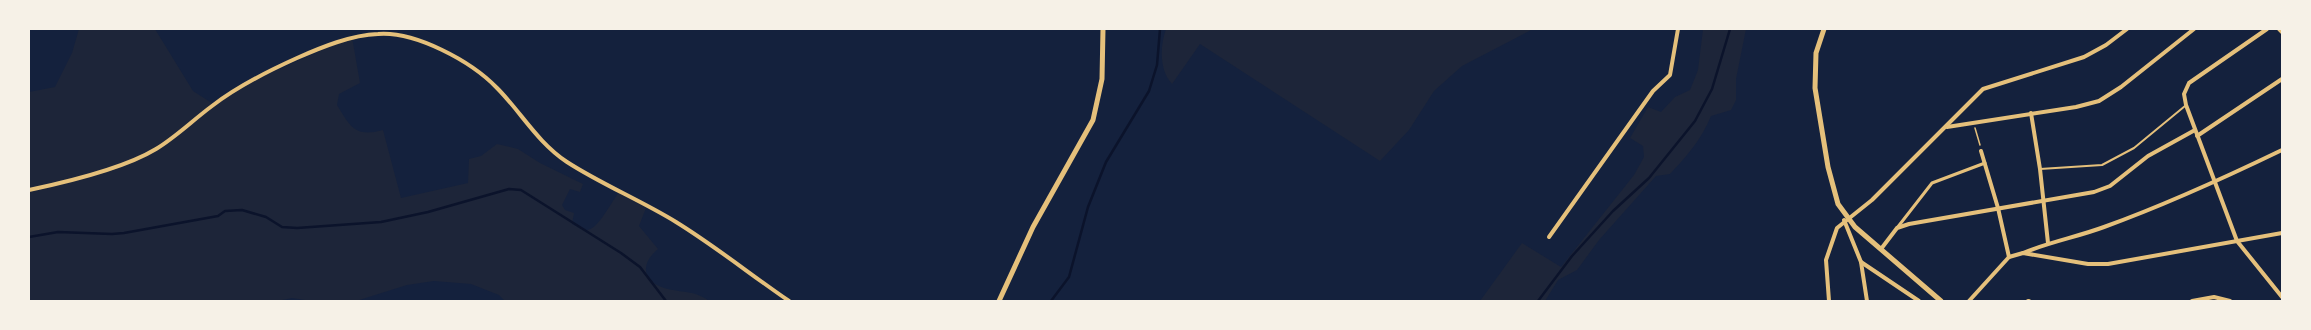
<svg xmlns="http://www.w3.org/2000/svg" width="2311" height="330" viewBox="0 0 2311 330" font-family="'Source Sans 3',sans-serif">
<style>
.green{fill:#1d2539}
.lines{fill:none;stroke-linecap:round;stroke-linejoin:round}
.stream{stroke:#0b132b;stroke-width:2.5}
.path{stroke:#e5c07b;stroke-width:1.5}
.service{stroke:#e5c07b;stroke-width:2}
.pedestrian{stroke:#e5c07b;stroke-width:3}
.minor{stroke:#e5c07b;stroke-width:4}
.tertiary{stroke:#e5c07b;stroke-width:5}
</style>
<rect width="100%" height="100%" fill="#14213d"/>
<g class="green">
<path d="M79,29H155L193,91L215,105L252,81L352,37L360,83L339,94L337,105C350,126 355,138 383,130L401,198L468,183L469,159L481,156L497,144L518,149L540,163L583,184L580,192L570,189L562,205L565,210L574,213L572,224C576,226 582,230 586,230C598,231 612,200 620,191L646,208L639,226L658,249C641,263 641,280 664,288C680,293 695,290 709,301H505L499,295L471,284L434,281L407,285L356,301H311L292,298L278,301H29V92L55,87L72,53Z"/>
<path d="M1166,29H1533L1462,66L1434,91L1409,130L1380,161L1200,44L1172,84C1159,70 1160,46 1166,29Z"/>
<path d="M1703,29H1746L1736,79V100L1731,110L1711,116C1701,140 1687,156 1670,174L1656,176L1599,240L1577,270L1558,280L1545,301H1480L1522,243L1561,267L1634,175L1644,157L1643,146L1630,138L1648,107L1661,112L1675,97L1690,90L1698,70Z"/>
</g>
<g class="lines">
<g class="stream">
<path d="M29,237L58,232L112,234L124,233L218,216L225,211L242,210L266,217L282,227L297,228L381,222L428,212L509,189L521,190L621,253L640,267L666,301"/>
<path d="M1051,301L1069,277L1088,207L1106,162L1149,91L1157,65L1160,29"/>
<path d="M1538,301L1572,256L1613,211L1649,178L1695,121L1712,89L1730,29"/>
</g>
<path class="path" d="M1975,128L1980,145"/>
<path class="service" d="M2040,169L2102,165L2134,148L2185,106"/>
<path class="pedestrian" d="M1897,228L1932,183L1985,163"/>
<g class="minor">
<path d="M2267,29L2189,83L2184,94L2186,105L2237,241L2282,297"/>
<path d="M2279,29L2282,32"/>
<path d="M2031,113L2040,169L2048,243"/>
<path d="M1947,127L2076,107L2099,101L2121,87L2194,29"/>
<path d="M2197,136L2282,79"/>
<path d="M1981,151L1998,208L2009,257"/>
<path d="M29,190C67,182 123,169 156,149C176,137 193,120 212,106C238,86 268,71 297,58C322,47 351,35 378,34C415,31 471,61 497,88C521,112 537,142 567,162C601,184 640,200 676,222C715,246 751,275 789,301"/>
<path d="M1844,220L1861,262L1867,301"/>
<path d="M1549,237L1653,91L1670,75L1678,29"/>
<path d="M1881,249L1897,228L1909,224L2094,192L2110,186L2148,156L2195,130"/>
<path d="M2023,253C2049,242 2077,237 2104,227C2165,205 2224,178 2282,150"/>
<path d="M1861,262L1919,301"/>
<path d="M1829,301L1826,260L1837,228L1872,200L1983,89L2084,57L2106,45L2127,29"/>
<path d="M1969,301L2009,257L2023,253L2088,264H2108L2282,233"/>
<path d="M2028,301H2029"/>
<path d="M2192,301L2214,297L2230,301"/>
</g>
<g class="tertiary">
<path d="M1824,29L1816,53L1815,88L1828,167L1838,204L1855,227L1941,301"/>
<path d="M999,301L1033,227L1093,120L1102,79L1103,29"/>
</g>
</g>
<rect width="2311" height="330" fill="none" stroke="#f6f1e7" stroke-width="60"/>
</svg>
